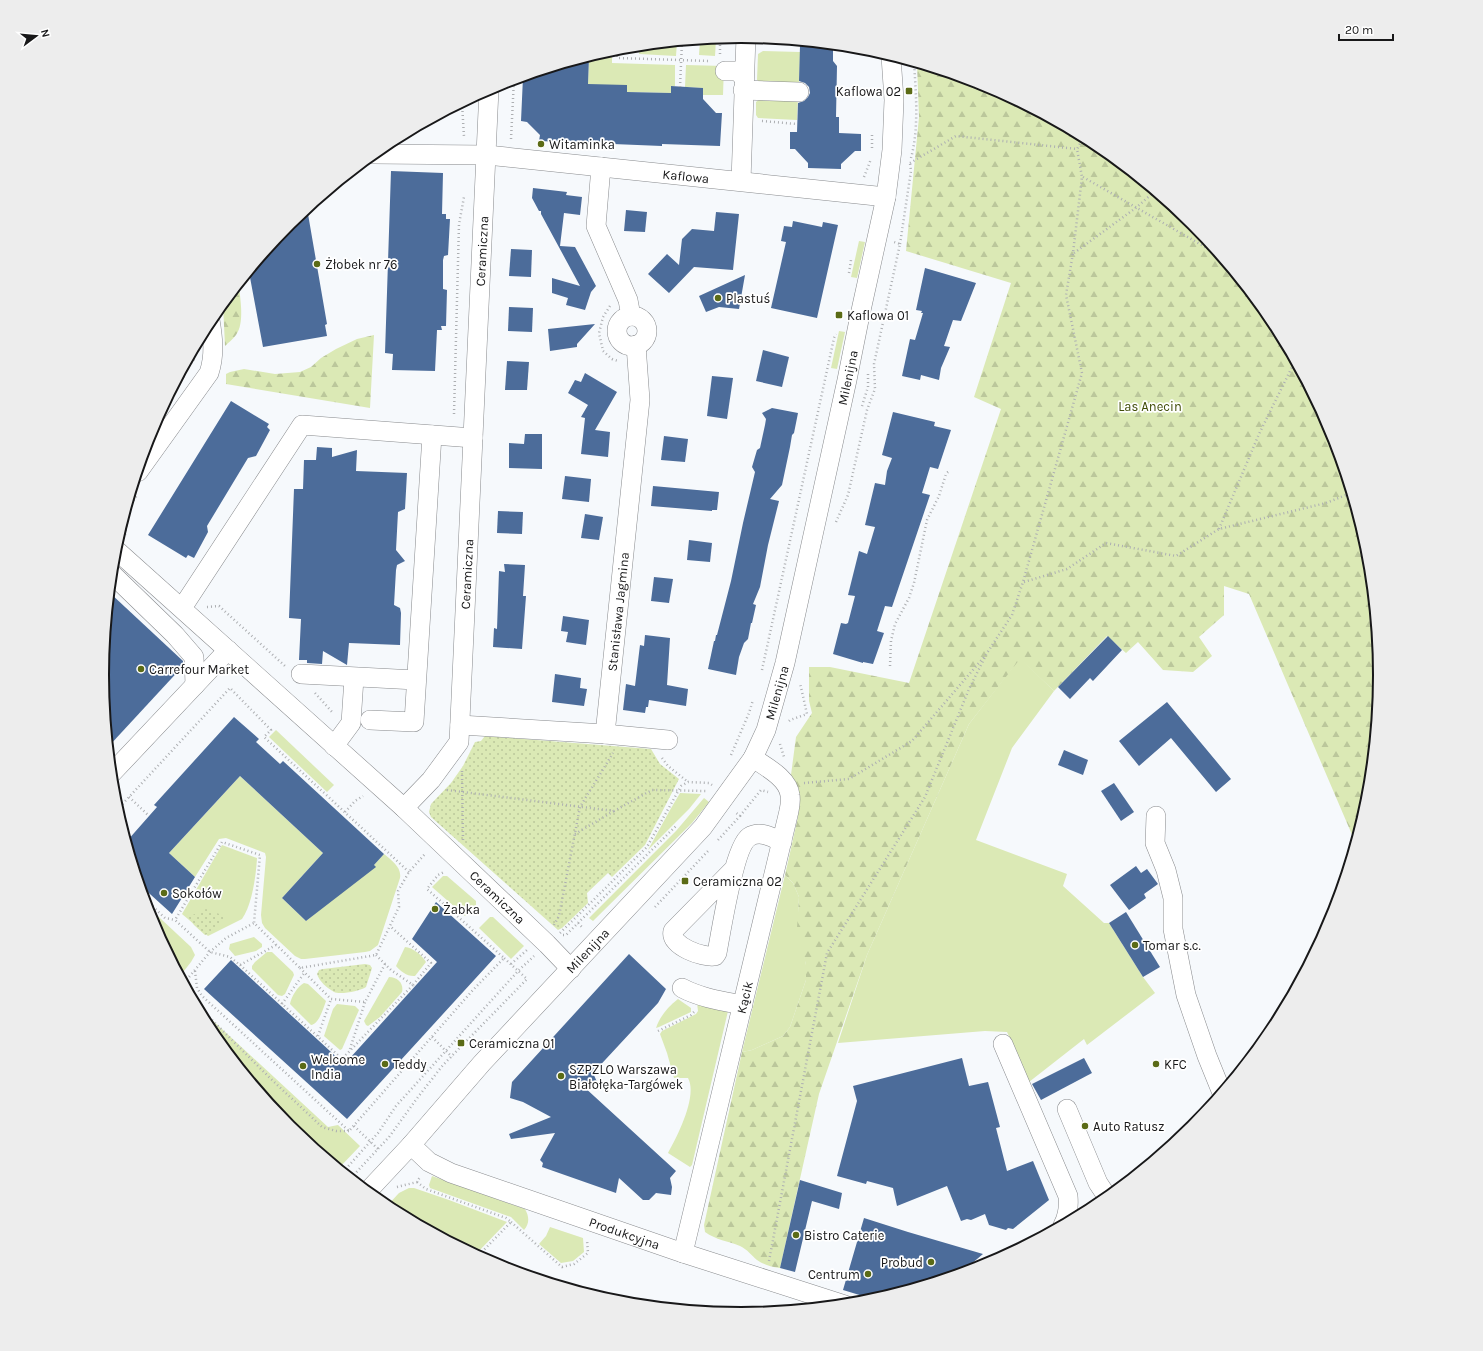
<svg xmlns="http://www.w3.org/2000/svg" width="1483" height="1351" viewBox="0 0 1483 1351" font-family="Karla,sans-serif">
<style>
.green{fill:#dbe9b5}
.forest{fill:url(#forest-firs)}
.park{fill:url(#park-dots)}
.building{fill:#4c6c9a}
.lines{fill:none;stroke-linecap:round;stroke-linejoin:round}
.minor-casing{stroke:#888a8d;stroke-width:20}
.path{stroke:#adafb2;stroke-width:2.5;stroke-dasharray:1 3;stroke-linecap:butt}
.minor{stroke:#fff;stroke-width:19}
.poi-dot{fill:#5b6b16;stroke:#fff;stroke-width:1.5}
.labels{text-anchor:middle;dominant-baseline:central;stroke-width:3.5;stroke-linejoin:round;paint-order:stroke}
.poi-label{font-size:13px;fill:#181819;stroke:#fff;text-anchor:start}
.street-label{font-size:13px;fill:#181819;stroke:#fff}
.park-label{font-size:13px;fill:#414d08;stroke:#fff}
.rim{fill:none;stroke:#181819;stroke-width:2}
</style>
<defs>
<pattern id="forest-firs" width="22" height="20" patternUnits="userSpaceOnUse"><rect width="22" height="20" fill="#dbe9b5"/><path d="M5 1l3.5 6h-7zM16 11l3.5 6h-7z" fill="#bbc79b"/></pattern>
<pattern id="park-dots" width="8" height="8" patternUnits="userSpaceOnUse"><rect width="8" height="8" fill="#dbe9b5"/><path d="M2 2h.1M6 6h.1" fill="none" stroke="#bbc79b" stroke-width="1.8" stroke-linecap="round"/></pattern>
</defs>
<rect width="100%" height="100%" fill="#f6f9fc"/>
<g class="green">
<path d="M716,39L715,56L699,55L700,40Z"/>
<path d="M677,42L676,56L639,54L640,46Z"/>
<path d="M612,50V63L675,65V86H671V93L627,92L588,84L589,57Z"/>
<path d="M763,51L800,52L799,84L760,82L757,80L758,54Z"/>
<path d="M686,65L724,66L723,95H703V88L685,87Z"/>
<path d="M798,98L797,120L758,118L756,115V102L760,99Z"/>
<path d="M859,241L865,242L857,278L851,277Z"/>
<path d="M839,331L845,332L837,369L831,368Z"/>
<path d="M1020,658L1054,691L1012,748L976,840L1067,874L1063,886L1104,923H1109L1143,977L1155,993L1087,1045L1084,1039L1029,1082L1007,1032L985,1031L838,1043L867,955L969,724Z"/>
<path d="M276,730L334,785L327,792L269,737Z"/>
<path d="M240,776L323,853L282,898L306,921L374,865L384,854C391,860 402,867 400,878L378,945L370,951L365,952L305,959H301L295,956L265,928L262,923L261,915L266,857L265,853L226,838L219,839L195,877L169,853Z"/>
<path d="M680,793L701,794L689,809L648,850L670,810Z"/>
<path d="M704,798L709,802L692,823L593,921L589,918L676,831Z"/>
<path d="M222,845L257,858C256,876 252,905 242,919L208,936L182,914Z"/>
<path d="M785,875L793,883L799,897L798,917L806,965V980L790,1027L783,1036L752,1050L742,1052Z"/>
<path d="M443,876H447L476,901V905L465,916L432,887Z"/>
<path d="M146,905L191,947L195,955L191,962L180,976L151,920Z"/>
<path d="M490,917H493L524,946L511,959L479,928Z"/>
<path d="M254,937L262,944V947L256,951L235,956L229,949L230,944Z"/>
<path d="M405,947C412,947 423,956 426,962L415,976C408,977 400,971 396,966Z"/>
<path d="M267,952H272L293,972L294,975L285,994L282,996L278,995L252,969V966L255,962Z"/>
<path d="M389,977C398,977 404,984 402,992L380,1017L368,1026L366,1025L364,1021Z"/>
<path d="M304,983L308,984L326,1001C323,1009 319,1024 311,1025L290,1004C291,997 298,986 304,983Z"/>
<path d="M678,999L691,1008V1012L659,1027L656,1028C660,1016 668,1007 678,999Z"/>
<path d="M697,1003L728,1011L692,1165L690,1167L668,1153C677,1137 698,1096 688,1078H674L667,1053L660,1034L662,1031L696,1014L698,1011Z"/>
<path d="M337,1004L355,1006L359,1010L342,1049L340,1050L324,1036L333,1009Z"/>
<path d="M196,1005L328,1127L338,1125L360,1146L339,1168L289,1128L210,1031Z"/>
<path d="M432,1176L525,1209C529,1216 530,1223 524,1230L511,1217L430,1188L429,1185Z"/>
<path d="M409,1188H414L449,1200L507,1222L475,1255L386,1207L399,1193Z"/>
<path d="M550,1227L583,1238L584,1252L573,1261L561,1263L539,1244L546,1236Z"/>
</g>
<g class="forest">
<path d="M917,64L986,85L1097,144L1194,223L1273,320L1332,431L1369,551L1381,676L1369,800L1356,844L1249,594L1224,586V615L1199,637L1212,656L1193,672L1163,670L1138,642L1126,653L1107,636L1054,691L1020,659L969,724L867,955L819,1094L780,1268C771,1267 764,1265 757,1260C751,1255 748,1250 740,1246C728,1241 716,1240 705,1232L704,1225L742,1052L752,1050L783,1036L790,1027L806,980V965L797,928L799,897L793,883L785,875L798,817L797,793L791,775L796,737L812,713L809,701V667H830L909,683L1001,409L974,397L1011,283L906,251L919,117Z"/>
<path d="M239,285C240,299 245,323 236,335C233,339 228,343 225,346L223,304Z"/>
<path d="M374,335L370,408L226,384V374L230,372L244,369L275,374L300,372L311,367L321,358L336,349L357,339Z"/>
</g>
<g class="park">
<path d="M485,736L651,749L660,764L679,779L645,845L612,877L608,873L587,893L588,903L562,928L558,930L431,817L429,812L431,804L451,783L463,766L475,742L481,741Z"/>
<path d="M206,909L222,915L226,918L211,932L205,935L194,925L188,917Z"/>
<path d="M365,964L370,965L372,968L366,987C360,991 340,995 334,992C327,988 319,981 317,974L319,970L323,969Z"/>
</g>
<g class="building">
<path d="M800,46L833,48V61L837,66L836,117H839V133L861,134V151H855L841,164V169L808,168V163L795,149H790V132H797L798,103L804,101L808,97L810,93L809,87L805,83L799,81Z"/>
<path d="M589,57L588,84L627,85V92L671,93V86L703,88V99L716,113H722L720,146L662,144V146L539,141L540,135L527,122L521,121L523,77Z"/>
<path d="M391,171L443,173L442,214H446V219H450L448,255L444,256L443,260V289L447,290L446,326H441L442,330H437L435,371L392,370L393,354L385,353Z"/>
<path d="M533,188L567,192L566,195L582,197L580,215L564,213L560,246L575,247L596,286L591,292L585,310L566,305L568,298L552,293V278L580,286L541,214V211H539L532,198Z"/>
<path d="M626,210L647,212L645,232L624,231Z"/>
<path d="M716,212L739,214L733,270L694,267L669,293L648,274L667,254L679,265L682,239L692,229L714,231Z"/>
<path d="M308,214L327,324L325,325L327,336L263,347L249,272L289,223L297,217Z"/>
<path d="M793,221L822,227L823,222L838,225L817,318L771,308L786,242L781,241L784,226L792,227Z"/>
<path d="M511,249L532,250L531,277L509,276Z"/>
<path d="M925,268L976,283L961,321L953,320L944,346L950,347L941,368L939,380L921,375L920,380L902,376L910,339L915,340L923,313H921L922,311L916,310Z"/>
<path d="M745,275L739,309L719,307L706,312L699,296Z"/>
<path d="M509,307L533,308L532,332L508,331Z"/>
<path d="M595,324L577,344V347L550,351L548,329Z"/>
<path d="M763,350L789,357L782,387L756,381Z"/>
<path d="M507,361L529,362L527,390H505Z"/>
<path d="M585,373L617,392L595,430L610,432L608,457L581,454L585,418L581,417L588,405L568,393L575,380L581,382Z"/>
<path d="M712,376L733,378L727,419L707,416Z"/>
<path d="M231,401L269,424L267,427L270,430L256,456L248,458L207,526L208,532L194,558L188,555L186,558L148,535Z"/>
<path d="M772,408L798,413L794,433L792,435L790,447L782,485L770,499L779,501L768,545L760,587L753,604L756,605L752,623H751L748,639L744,643L739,657L736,675L708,669L714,641H715L716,635H717L731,581L743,523L755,472L752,467L757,450L760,448L765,425L766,419L762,413Z"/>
<path d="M893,412L935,422L934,426L951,430L938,469L930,467L922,493L930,495L892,607L885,606L877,631L884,633L873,664L863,662V663L833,654L841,623L846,624L848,623L855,596L848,595L859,551L867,554L875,527L865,525L875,483L885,485L887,471L892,458L882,455Z"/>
<path d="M525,434H542V469L509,468V443L524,444Z"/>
<path d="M664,436L688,439L685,462L661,460Z"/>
<path d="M317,447L332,448V457L357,450L356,471L407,473L405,509L398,512L396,550L405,561L397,565L396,570L394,605L400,608L401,613L400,645L349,643L347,665L323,651L322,664L307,663V660H299L301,619L289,618L294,489H303L304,460H316Z"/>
<path d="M565,476L591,479L589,502L562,499Z"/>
<path d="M653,486L719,492L717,510H712V511L651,506Z"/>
<path d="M498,511L523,512L522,534L497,533Z"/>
<path d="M585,514L603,517L599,540L581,538Z"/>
<path d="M689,540L712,543L710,562L687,560Z"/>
<path d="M504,564L525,565L523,596H526L522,649L493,647L494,628L497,629L499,571L505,572Z"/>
<path d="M654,577L673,579L669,603L651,601Z"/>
<path d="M110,593L183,661V666L109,746L102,675Z"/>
<path d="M563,616L589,620L586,645L566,642L568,632L561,631Z"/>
<path d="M645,635L670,638L667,685L688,689L686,706L649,700L648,707H646L645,713L623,710L626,684L635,686L640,645L644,646Z"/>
<path d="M1108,636L1122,650L1093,681L1090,678L1070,699L1058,687Z"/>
<path d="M555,674L581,678L580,688L587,689L584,706L552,702Z"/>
<path d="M1167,702L1231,779L1216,792L1171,738L1139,766L1119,741Z"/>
<path d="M234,717L259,739L256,742L280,764L283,761L384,854L374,865L376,867L306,921L282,898L323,853L240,776L169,853L195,877L172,914L140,885L127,841L157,807L154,805Z"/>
<path d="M1064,750L1088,760L1083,775L1058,765Z"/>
<path d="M1114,783L1134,812L1121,821L1101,791Z"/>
<path d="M1136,866L1141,873L1147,869L1158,884L1144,894L1146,898L1129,910L1110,885Z"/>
<path d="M436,902L496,956L347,1119L204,989L231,960L343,1063L350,1058L437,962L412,939Z"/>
<path d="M1126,912L1160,967L1143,977L1109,923Z"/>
<path d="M629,954L666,989L658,1003L593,1073L597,1082L583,1086L676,1171L670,1178L672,1187L671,1195L656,1193L649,1200H643L619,1178L616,1193L542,1167L543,1163L540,1160L555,1133L511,1139L509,1134L551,1117L523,1102L510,1098L512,1082Z"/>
<path d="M962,1058L969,1086L988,1082L1000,1127L996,1128L1007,1171L1033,1161L1049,1200L1013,1229L1008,1228L1006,1230L989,1225L985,1214L971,1220L967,1219L961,1221L947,1186L897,1206L893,1188L867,1181L866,1184L837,1176L857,1101L853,1086Z"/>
<path d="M1084,1058L1092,1073L1041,1100L1032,1084Z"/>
<path d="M800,1180L842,1193L839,1209L812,1201L795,1272L780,1268Z"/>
<path d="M864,1218L908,1232L983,1254L958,1275L892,1295L880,1291L878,1299L876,1300L843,1290Z"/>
</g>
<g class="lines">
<defs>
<g id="minor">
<path d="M725,71H738L744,78"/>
<path id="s1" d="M489,89L459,742L431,780L404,808L547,944L571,969"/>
<path d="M743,90L799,92"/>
<path id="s2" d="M373,154L487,155L886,197"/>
<path d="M601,167L596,226L628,300L631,316"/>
<path d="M741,181L746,36"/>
<circle cx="632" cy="331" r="15"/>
<path d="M138,472L209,373C215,355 213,338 210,320"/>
<path d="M115,549L404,808"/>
<path d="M112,574L175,635L194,657L195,685"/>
<path d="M182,608L302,425L473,438"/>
<path d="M301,674L416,680"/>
<path d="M370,720L414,722L432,435"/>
<path d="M460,725L605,734L668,740"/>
<path id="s3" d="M605,734L640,400L636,345"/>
<path d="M334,746L351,723L354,678"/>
<path d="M112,773L228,650"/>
<path d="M1156,816L1155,843L1166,870L1173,898V929L1186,995L1207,1056L1222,1093"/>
<path d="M733,870L673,931C669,946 703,958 715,956L717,953C721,932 734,847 749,837C760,830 772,837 782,842"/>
<path d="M682,988C701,998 722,1001 743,1005"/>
<path d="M1003,1044L1068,1196C1069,1207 1068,1216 1063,1225"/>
<path d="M1067,1109L1098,1183L1108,1198"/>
<path id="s4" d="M411,1145L429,1162L451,1173L683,1253L845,1305"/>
<path id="s5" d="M367,1192L411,1145L482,1063L703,827L753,758L766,730L785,663L847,380L860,315L886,197L892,150L894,100L891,56"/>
<path id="s6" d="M683,1253L789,811C790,806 791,801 790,795C788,778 766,767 753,758"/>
</g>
</defs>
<use href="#minor" class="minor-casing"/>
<g class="path">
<path d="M617,48V58L710,61"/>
<path d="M871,50V58"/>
<path d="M720,54V38"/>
<path d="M680,87L682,42"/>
<path d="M462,103L464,137"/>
<path d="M762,121L797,124"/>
<path d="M511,139L514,79"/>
<path d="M872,148V135"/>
<path d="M911,158C919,129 916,93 914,63"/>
<path d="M910,163L956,136L1077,149"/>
<path d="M864,177L871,159"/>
<path d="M1083,177L1219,255"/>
<path d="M900,244L911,171L910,163"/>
<path d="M1074,253L1137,207L1155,191"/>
<path d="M849,273L851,260"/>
<path d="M610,306L603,317L599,333L603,351L612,359L618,361"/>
<path d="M184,378L181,376L195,358L192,356L189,359"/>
<path d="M862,406L868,387V374"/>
<path d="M454,414L459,224L464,197"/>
<path d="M836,522L848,495L867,410L875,389L874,364L900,244L894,242"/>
<path d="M1219,529L1259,434L1295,361"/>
<path d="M125,535L130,506L137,495L132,491"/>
<path d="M1024,582L1067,569L1106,543L1176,556L1219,529L1326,503L1351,493"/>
<path d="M207,607L219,606L285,666"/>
<path d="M890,666L891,641L895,624L909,598L914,583L927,520L939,496L946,474L948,472L950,471"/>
<path d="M762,670L834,338L836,334"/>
<path d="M315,693L333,713"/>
<path d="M789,721L790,720L807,714L800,683"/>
<path d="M780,744L784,757"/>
<path d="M731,755L749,713L753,700"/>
<path d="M662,758L668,766L688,782"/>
<path d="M462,771L463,840"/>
<path d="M804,783L849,779L912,741L984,657"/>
<path d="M447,790L614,811L652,790L707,791"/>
<path d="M129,797L149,816"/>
<path d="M117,810L230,688L271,730L264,737L409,872"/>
<path d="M345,812L355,801L363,796"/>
<path d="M740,816L761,790L768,792"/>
<path d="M575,834L614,811"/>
<path d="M718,840L740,816L735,812"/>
<path d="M144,898L165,918L175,920"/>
<path d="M655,907L708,851"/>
<path d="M578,923L677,825"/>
<path d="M554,925L559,916L580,807L613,753"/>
<path d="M560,933L647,847L681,786L688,782L709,783L712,785"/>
<path d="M563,935H566L578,923L583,928"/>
<path d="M276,945L240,965L230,957L210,952L175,920L222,842L260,855L254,923L300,968L376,955L399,907L398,891L409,872L425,854"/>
<path d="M376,955L391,970L413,985L431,963L390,926"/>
<path d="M511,964L527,950"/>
<path d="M240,965L342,1059L413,985"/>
<path d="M300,968L331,999L365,1002L385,964"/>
<path d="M195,971L197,988L202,996L349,1131L473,990L504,958L427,889L438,875L444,872"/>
<path d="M184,983L210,952L226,938L254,923"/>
<path d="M195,1003L270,1078L322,1127L336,1131H349"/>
<path d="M282,1004L305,972"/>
<path d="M658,1031L691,1015L694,1012"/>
<path d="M318,1036L331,999"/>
<path d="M432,1037L452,1057"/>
<path d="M350,1049L365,1002"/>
<path d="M354,1126L378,1149"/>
<path d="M343,1172L378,1133L396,1106L518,971L534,956"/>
<path d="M351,1178L389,1137L418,1097L443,1065L527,979L504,958"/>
<path d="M417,1182L426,1189L506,1218L511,1222L478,1256"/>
<path d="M397,1187L417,1182L420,1177"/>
<path d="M511,1222L562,1267L574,1264L588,1253L587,1240"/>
<path d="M769,1261L827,953L925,797L969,689L987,653L1012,615L1023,582L1082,373L1066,295L1073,253L1082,177L1077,149L1084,137"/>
</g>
<use href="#minor" class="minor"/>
</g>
<g class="poi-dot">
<rect x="905" y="87" width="8" height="8" rx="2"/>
<circle cx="541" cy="144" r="4"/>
<circle cx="317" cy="264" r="4"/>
<circle cx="718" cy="298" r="4"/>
<rect x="835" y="311" width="8" height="8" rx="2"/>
<circle cx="141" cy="669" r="4"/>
<rect x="681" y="877" width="8" height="8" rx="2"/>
<circle cx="164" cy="893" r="4"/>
<circle cx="435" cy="909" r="4"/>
<circle cx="1135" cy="945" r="4"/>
<rect x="457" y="1039" width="8" height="8" rx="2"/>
<circle cx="385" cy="1064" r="4"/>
<circle cx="1156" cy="1064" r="4"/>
<circle cx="303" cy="1066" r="4"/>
<circle cx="561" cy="1076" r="4"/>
<circle cx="1085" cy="1126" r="4"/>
<circle cx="796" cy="1235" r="4"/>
<circle cx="931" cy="1262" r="4"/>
<circle cx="868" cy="1274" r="4"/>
</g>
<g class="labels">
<g class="poi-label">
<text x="901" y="91" text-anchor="end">Kaflowa 02</text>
<text x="549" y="144">Witaminka</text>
<text x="325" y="264">Żłobek nr 76</text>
<text x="726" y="298">Plastuś</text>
<text x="847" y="315">Kaflowa 01</text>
<text x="149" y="669">Carrefour Market</text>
<text x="693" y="881">Ceramiczna 02</text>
<text x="172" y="893">Sokołów</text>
<text x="443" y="909">Żabka</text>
<text x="1143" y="945">Tomar s.c.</text>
<text x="469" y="1043">Ceramiczna 01</text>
<text x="311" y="1059">Welcome<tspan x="311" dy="15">India</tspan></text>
<text x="393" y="1064">Teddy</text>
<text x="1164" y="1064">KFC</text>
<text x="569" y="1069">SZPZLO Warszawa<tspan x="569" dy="15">Białołęka-Targówek</tspan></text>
<text x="1093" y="1126">Auto Ratusz</text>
<text x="804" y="1235">Bistro Caterie</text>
<text x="923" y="1262" text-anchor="end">Probud</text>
<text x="860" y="1274" text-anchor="end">Centrum</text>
</g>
<g class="street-label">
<text stroke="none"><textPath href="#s2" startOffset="314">Kaflowa</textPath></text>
<text transform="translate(482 251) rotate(-87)">Ceramiczna</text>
<text stroke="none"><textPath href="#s5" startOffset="974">Milenijna</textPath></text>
<text transform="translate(467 574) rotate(-87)">Ceramiczna</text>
<text stroke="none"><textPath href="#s3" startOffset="123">Stanisława Jagmina</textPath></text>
<text stroke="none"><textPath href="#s5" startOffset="651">Milenijna</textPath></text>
<text stroke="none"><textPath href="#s1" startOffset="869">Ceramiczna</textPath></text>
<text stroke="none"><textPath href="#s5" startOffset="327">Milenijna</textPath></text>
<text stroke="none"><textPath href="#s6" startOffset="263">Kącik</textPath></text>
<text stroke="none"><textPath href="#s4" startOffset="233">Produkcyjna</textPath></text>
</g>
<g class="park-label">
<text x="1150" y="406">Las Anecin</text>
</g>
</g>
<path d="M0 0H1483V1351H0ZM109 675a632 632 0 1 1 1264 0a632 632 0 1 1-1264 0Z" fill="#ededed" fill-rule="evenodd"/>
<path class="rim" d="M109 675a632 632 0 1 1 1264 0a632 632 0 1 1-1264 0Z"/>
<g transform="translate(36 36) rotate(74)" stroke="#ffffff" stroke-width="3" paint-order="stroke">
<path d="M0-3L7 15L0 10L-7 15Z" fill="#181819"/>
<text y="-6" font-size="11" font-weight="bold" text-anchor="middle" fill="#181819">N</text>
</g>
<path d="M1339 34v6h54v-6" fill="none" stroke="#181819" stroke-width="2"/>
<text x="1345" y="34" font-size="12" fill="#181819" stroke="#ffffff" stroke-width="3" paint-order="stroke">20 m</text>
</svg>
